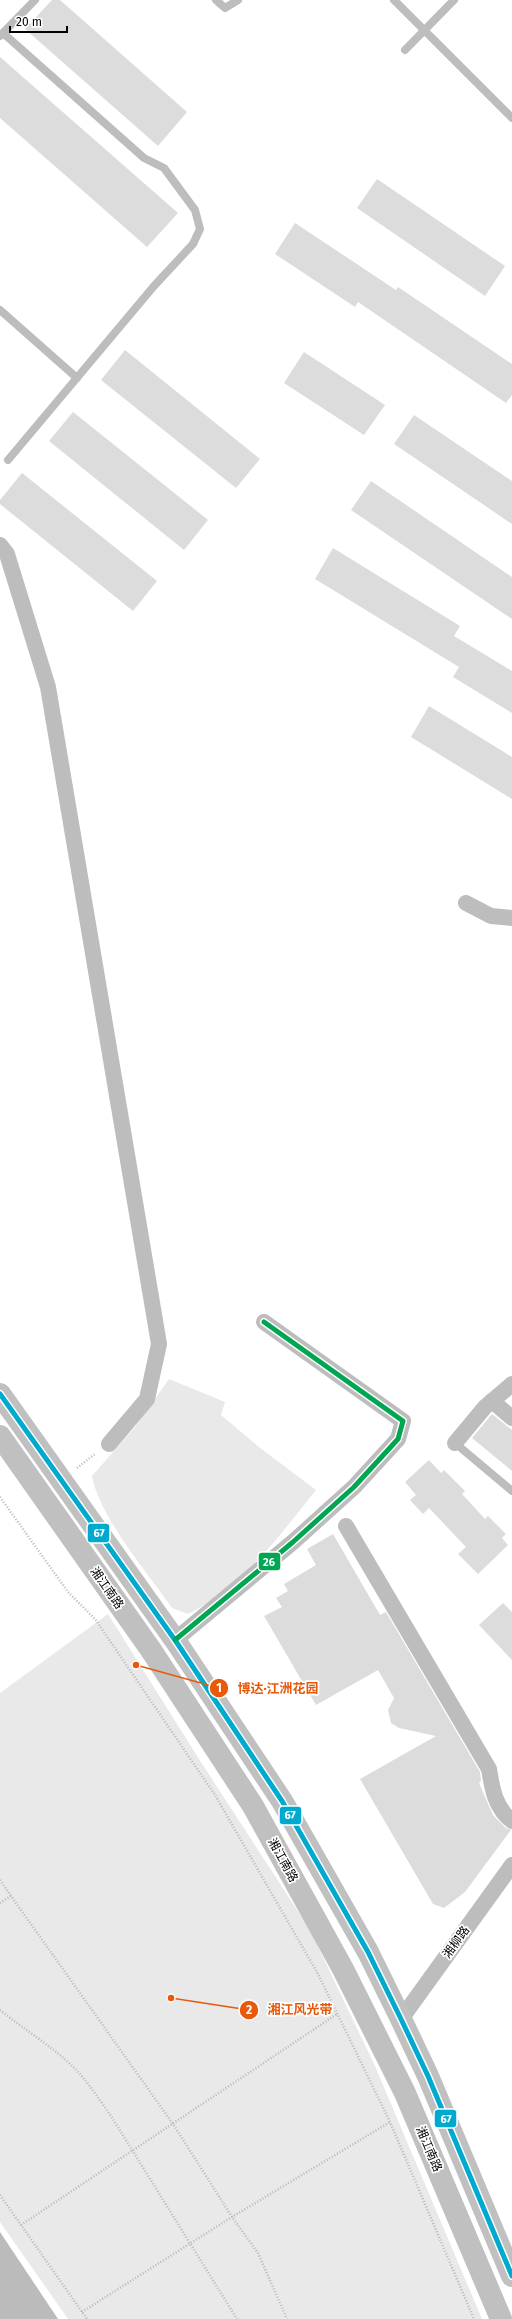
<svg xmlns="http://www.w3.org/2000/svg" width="512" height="2319" viewBox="0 0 512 2319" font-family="'Fira Sans','Noto Sans SC',sans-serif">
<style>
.green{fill:#e9e9e9}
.water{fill:#bbb}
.building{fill:#dcdcdc}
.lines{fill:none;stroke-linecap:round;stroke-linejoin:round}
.path{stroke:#b8b8b8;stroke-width:2.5;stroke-dasharray:1 2;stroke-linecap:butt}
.lane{stroke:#bdbdbd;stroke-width:8}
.street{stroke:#bdbdbd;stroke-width:16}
.secondary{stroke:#c0c0c0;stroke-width:22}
.bus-1-casing{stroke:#fff;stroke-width:8}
.bus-2-casing{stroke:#fff;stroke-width:8}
.bus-1{stroke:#00a9ce;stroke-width:5}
.bus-2{stroke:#00a651;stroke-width:5}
.labels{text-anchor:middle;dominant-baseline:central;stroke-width:3.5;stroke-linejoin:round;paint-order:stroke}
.street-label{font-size:12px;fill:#000;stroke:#fff}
.leader{fill:none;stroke:#e8590c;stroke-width:1.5}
.callout-dot{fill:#e8590c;stroke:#fff;stroke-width:1.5}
.mark-label{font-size:12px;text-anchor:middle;font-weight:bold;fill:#fff}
.callout-label{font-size:13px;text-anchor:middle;font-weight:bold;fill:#e8590c;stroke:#fff;stroke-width:3.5;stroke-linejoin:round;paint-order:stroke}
.line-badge{stroke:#fff;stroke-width:1.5}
.badge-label{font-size:11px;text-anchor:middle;font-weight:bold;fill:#fff}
</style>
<rect width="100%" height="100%" fill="#fff"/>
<g class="green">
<path d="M169,1379L225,1402L221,1415L259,1447L316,1490C279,1536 243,1587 188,1614L172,1608C147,1572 100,1518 92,1476L135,1427Z"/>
<path d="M108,1614L199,1759L310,1930L375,2066L482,2319H68L0,2222V1693Z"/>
</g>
<path class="water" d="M0,2232L58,2319H0Z"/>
<g class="building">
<path d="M52,0H60L187,112L158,146L25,29Z"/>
<path d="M0,57L178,213L147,247L0,118Z"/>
<path d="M377,179L505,266L485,296L357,208Z"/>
<path d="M295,223L396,290L398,287L512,364V395L506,403L358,302L355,307L275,254Z"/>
<path d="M125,350L260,459L236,488L101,380Z"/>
<path d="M304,352L385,405L364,435L284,383Z"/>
<path d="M73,412L208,520L184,550L49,441Z"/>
<path d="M414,415L512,481V524L394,444Z"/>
<path d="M22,473L157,581L133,611L0,504V500Z"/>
<path d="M371,481L512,577V619L351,510Z"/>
<path d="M333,548L460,626L454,636L512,671V713L453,677L459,667L315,579Z"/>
<path d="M429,706L512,757V799L411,737Z"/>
<path d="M492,1414L512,1430V1471L472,1438Z"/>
<path d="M429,1460L441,1473L444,1470L465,1491L462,1494L485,1519L488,1516L506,1534L502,1538L508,1545L478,1574L458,1554L466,1547L429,1508L423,1514L410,1500L416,1495L405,1482Z"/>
<path d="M333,1534L380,1615L386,1612L480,1772L481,1781L479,1783L493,1815L506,1828L511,1830L465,1892L444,1908L433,1904L360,1779L436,1736L399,1728L391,1723L388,1710L394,1698L378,1670L316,1705L264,1616L282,1607L276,1598L288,1591L284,1584L316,1565L307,1549Z"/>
<path d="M503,1603L512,1612V1660L479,1625Z"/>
</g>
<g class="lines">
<g class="path">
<path d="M77,1468L95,1454"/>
<path d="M0,1497L68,1592L95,1619L215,1795L318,1974L390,2122L474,2319"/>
<path d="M0,1880L11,1896"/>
<path d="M0,1903L11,1896L173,2124L232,2217L258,2253L287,2319"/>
<path d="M0,2010C26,2031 57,2049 80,2074C91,2087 101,2102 111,2116L237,2319"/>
<path d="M0,2195L87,2319"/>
<path d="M21,2225L337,2014"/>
<path d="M82,2312L232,2217L390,2122"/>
</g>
<g class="lane">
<path d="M216,0L225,8L238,0"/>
<path d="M394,0L512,118"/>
<path d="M3,33L144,158L164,168L195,210L200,229L193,244L154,286L8,460"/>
<path d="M0,36L35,0"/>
<path d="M405,50L454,0"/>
<path d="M0,310L77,378"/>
<path d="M455,1443L512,1491"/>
</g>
<g class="street">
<path d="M0,545L7,554L48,687L159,1344L147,1399L109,1444"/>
<path d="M466,903L491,916L512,918"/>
<path d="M492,1401L512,1418"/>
<path d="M455,1443L485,1407L512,1384"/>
<path d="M346,1526L489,1769C492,1788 495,1808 512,1821"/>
<path d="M175,1640L293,1542L354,1487L398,1439L403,1421L264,1322"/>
<path d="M401,2019L512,1865"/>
</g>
<g class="secondary">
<path d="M0,1394L175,1640L282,1801L368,1952L401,2019L428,2076L512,2276"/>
<path d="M0,1436L151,1650L253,1806L343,1969L405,2093L501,2319"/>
</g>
<defs>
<path id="bus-1" d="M0,1394L175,1640L282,1801L368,1952L401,2019L428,2076L512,2276"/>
<path id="bus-2" d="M175,1640L293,1542L354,1487L398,1439L403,1421L264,1322"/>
</defs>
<use href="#bus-1" class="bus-1-casing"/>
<use href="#bus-2" class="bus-2-casing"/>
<use href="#bus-1" class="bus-1"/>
<use href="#bus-2" class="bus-2"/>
</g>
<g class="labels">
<g class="street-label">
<text transform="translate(107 1588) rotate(55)">湘江南路</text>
<text transform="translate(283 1860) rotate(61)">湘江南路</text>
<text transform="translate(456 1942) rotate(-54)">湘柳路</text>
<text transform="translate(429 2149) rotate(67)">湘江南路</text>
</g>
</g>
<path class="leader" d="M136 1665L219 1688M171 1998L249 2010"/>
<g class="callout-dot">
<circle cx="136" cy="1665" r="4"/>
<circle cx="171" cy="1998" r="4"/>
<circle cx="219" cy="1688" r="10"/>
<circle cx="249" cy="2010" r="10"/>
</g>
<g class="mark-label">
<text x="219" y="1692">1</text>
<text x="249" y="2014">2</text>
</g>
<g class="callout-label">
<text x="278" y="1693">博达·江洲花园</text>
<text x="300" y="2014">湘江风光带</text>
</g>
<g class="line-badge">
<rect x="87" y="1523" width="23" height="20" rx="4" fill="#00a9ce"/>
<rect x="258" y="1552" width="23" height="19" rx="4" fill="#00a651"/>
<rect x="279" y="1806" width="23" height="19" rx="4" fill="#00a9ce"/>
<rect x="434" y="2109" width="23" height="19" rx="4" fill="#00a9ce"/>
</g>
<g class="badge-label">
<text x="99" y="1537">67</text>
<text x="269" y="1566">26</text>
<text x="290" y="1819">67</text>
<text x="446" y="2123">67</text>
</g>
<path d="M10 26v6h57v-6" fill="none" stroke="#000000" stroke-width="2"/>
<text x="16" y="26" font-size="12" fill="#000000" stroke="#ffffff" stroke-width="3" paint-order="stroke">20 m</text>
</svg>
